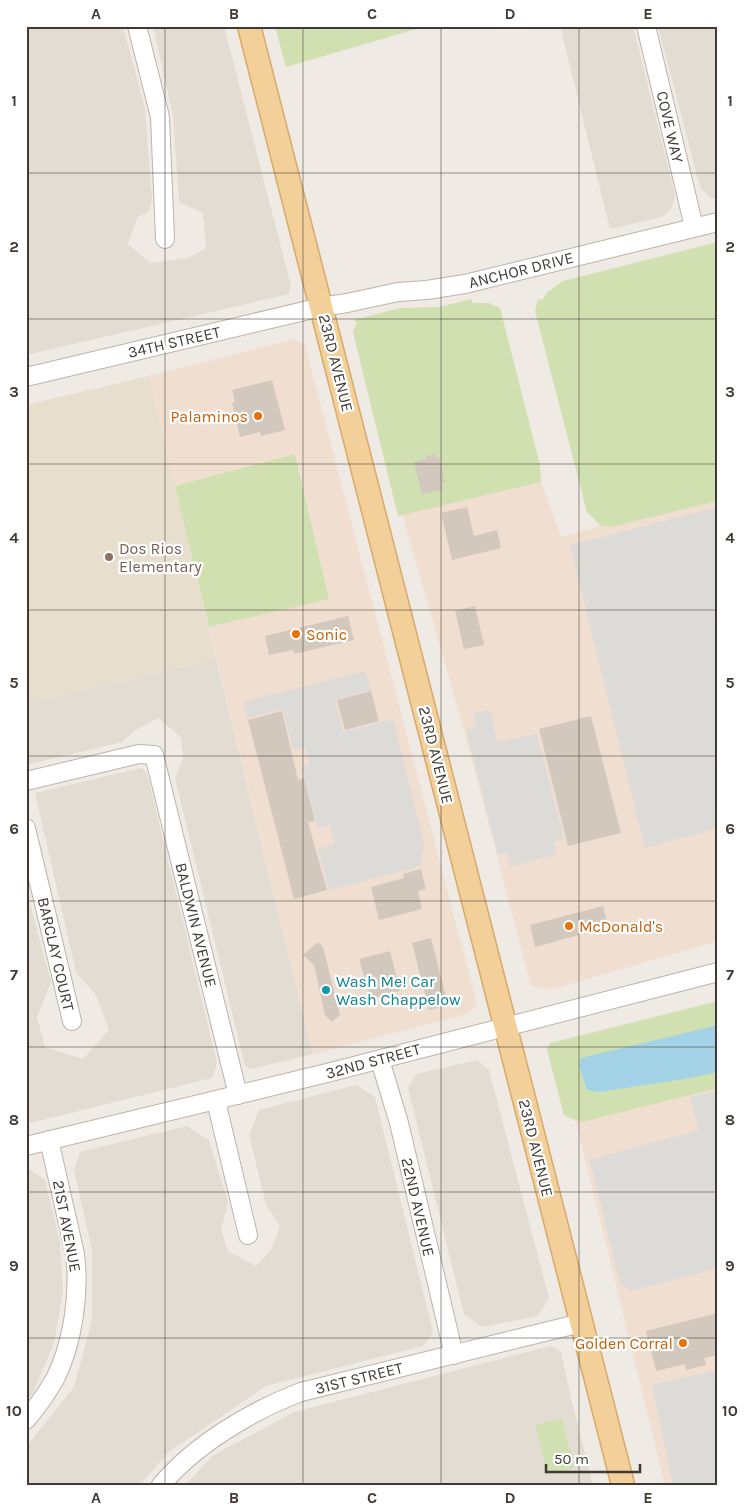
<svg xmlns="http://www.w3.org/2000/svg" width="744" height="1511" viewBox="0 0 744 1511" font-family="Karla,sans-serif">
<style>
.residential{fill:#e3dcd2}
.commercial{fill:#f0dfd0}
.education{fill:#e7dece}
.green{fill:#d0e0b0}
.parking{fill:#dddbd8}
.water{fill:#a4d3e7}
.building{fill:#d3c8bd}
.lines{fill:none;stroke-linecap:round;stroke-linejoin:round}
.minor-casing{stroke:#bdb4aa;stroke-width:20}
.major-casing{stroke:#d6aa6b;stroke-width:25}
.minor{stroke:#fff;stroke-width:18}
.major{stroke:#f3cf99;stroke-width:22}
.grid{fill:none;stroke:#413a34;stroke-width:1;stroke-opacity:0.55}
.food-dot{fill:#e8710a;stroke:#fff;stroke-width:2}
.education-dot{fill:#8d6e63;stroke:#fff;stroke-width:2}
.culture-dot{fill:#0f9aa8;stroke:#fff;stroke-width:2}
.labels{text-anchor:middle;dominant-baseline:central;stroke-width:4.5;stroke-linejoin:round;paint-order:stroke}
.street-label{font-size:16px;fill:#413a34;stroke:#fff}
.food-label{font-size:16px;fill:#c56008;stroke:#fff;text-anchor:end}
.education-label{font-size:16px;fill:#785e54;stroke:#fff;text-anchor:start}
.culture-label{font-size:16px;fill:#0d838f;stroke:#fff;text-anchor:start}
.neatline{fill:none;stroke:#413a34;stroke-width:2}
.grid-label{font-size:16px;text-anchor:middle;font-weight:bold;fill:#413a34}
</style>
<rect width="100%" height="100%" fill="#efeae3"/>
<g class="residential">
<path d="M26,26H123L145,109L152,199L149,211L137,218L128,244L150,263L188,258L206,248L203,213L179,202L173,116L153,26H224L291,286L289,294L26,355Z"/>
<path d="M560,26H633L675,195L672,208L662,217L610,229Z"/>
<path d="M658,26H718V199L709,197L700,187Z"/>
<path d="M216,659L313,1054L251,1069L245,1066L175,778L183,759L181,737L158,718L134,731L122,742L26,765V703Z"/>
<path d="M141,768L147,773L217,1063L212,1078L26,1124V889L51,982L37,1017L45,1047L83,1059L109,1030L96,995L76,972L35,793Z"/>
<path d="M477,1060L489,1070L549,1298L538,1316L482,1327L464,1314L408,1088L416,1074Z"/>
<path d="M356,1085L375,1097L433,1332L423,1346L266,1386L169,1452L140,1485H26V1447L74,1387L92,1320V1250L74,1170L80,1152L187,1126L209,1140L228,1203L221,1229L228,1251L256,1266L271,1250L280,1226L266,1205L249,1135L259,1110Z"/>
<path d="M26,1167L45,1180L60,1242L63,1292L54,1343L32,1395L26,1401Z"/>
<path d="M551,1346L561,1352L571,1398L593,1485H186L212,1456L294,1412Z"/>
</g>
<g class="commercial">
<path d="M294,339L305,345L477,1004L468,1014L313,1054L209,627L329,599L296,455L175,486L149,376Z"/>
<path d="M541,482L561,537L601,526L611,527L718,501V941L553,989L531,986L465,733L402,514Z"/>
<path d="M718,1001V1485H665L576,1122L564,1115L547,1049L551,1043Z"/>
</g>
<path class="education" d="M149,376L216,659L26,703V405Z"/>
<g class="green">
<path d="M275,26H427L286,67Z"/>
<path d="M718,242V501L611,527L601,526L587,512L535,311L538,299L542,300L548,292L563,281Z"/>
<path d="M471,299L473,303H489L500,308L540,465L541,482L398,516L353,332L357,323L353,320L400,308L440,307Z"/>
<path d="M295,454L329,599L209,627L175,486Z"/>
<path d="M718,1001V1088L582,1122L564,1115L547,1049L551,1043Z"/>
<path d="M562,1418L574,1468L548,1474L535,1425Z"/>
</g>
<g class="parking">
<path d="M718,507V828L645,848L570,545Z"/>
<path d="M366,671L371,690L335,700L343,732L393,719L424,843L421,866L329,890L318,849L335,843L329,825L318,828L301,766L310,765L305,747L293,750L283,709L247,718L243,702Z"/>
<path d="M491,710L497,742L537,734L564,839L554,842L557,854L510,867L507,853L498,855L466,730L477,727L473,713Z"/>
<path d="M718,1091V1268L632,1291L620,1283L590,1160L699,1130L690,1097Z"/>
<path d="M718,1370V1485H673L652,1385Z"/>
</g>
<path class="water" d="M718,1025V1072L684,1079L599,1092L587,1090L579,1066L581,1058Z"/>
<g class="building">
<path d="M272,380L285,430L261,436L260,432L240,437L232,403L235,402L232,390Z"/>
<path d="M435,454L436,457H439L445,482L441,483L443,490L422,494L414,462L426,459V456Z"/>
<path d="M467,507L474,536L497,530L501,548L452,560L441,513Z"/>
<path d="M475,606L484,645L464,649L455,611Z"/>
<path d="M348,616L354,640L294,654L293,650L269,655L265,636Z"/>
<path d="M371,691L379,721L345,730L337,700Z"/>
<path d="M282,711L298,780L304,778L315,821L308,822L327,890L294,899L248,720Z"/>
<path d="M591,716L621,833L568,846L539,729Z"/>
<path d="M421,869L426,889L418,891L422,909L379,920L371,887L404,878L403,874Z"/>
<path d="M603,906L608,927L535,947L530,925Z"/>
<path d="M431,938L448,1005L429,1010L412,943Z"/>
<path d="M318,942L323,947L340,1015L332,1022L325,1015L314,965L303,955Z"/>
<path d="M390,951L400,991L370,999L359,959Z"/>
<path d="M718,1313V1355L704,1358L706,1365L686,1370L685,1364L656,1371L646,1331Z"/>
</g>
<g class="lines">
<defs>
<g id="minor">
<path d="M137,26L160,117L165,239"/>
<path d="M646,26L694,227"/>
<path d="M26,377L321,307L347,303L398,292L427,290L465,284L718,222"/>
<path d="M26,781L139,754L154,755L238,1095"/>
<path d="M26,828L72,1021"/>
<path d="M380,1060L399,1123L454,1355"/>
<path d="M216,1101L248,1235"/>
<path d="M26,1146L331,1072L718,972"/>
<path d="M26,1420C37,1407 47,1393 55,1379C73,1343 80,1293 75,1254L49,1140"/>
<path d="M161,1485C196,1444 251,1411 301,1392L581,1323"/>
</g>
<path id="major" d="M249,26L623,1485"/>
</defs>
<use href="#minor" class="minor-casing"/>
<use href="#major" class="major-casing"/>
<use href="#minor" class="minor"/>
<use href="#major" class="major"/>
</g>
<path class="grid" d="M165,26V1485M303,26V1485M441,26V1485M579,26V1485M26,173H718M26,319H718M26,464H718M26,610H718M26,756H718M26,901H718M26,1047H718M26,1192H718M26,1338H718"/>
<g class="food-dot">
<circle cx="258" cy="416" r="5"/>
<circle cx="296" cy="634" r="5"/>
<circle cx="569" cy="926" r="5"/>
<circle cx="683" cy="1343" r="5"/>
</g>
<circle class="education-dot" cx="109" cy="557" r="5"/>
<circle class="culture-dot" cx="326" cy="990" r="5"/>
<g class="labels">
<g class="street-label">
<text transform="translate(670 127) rotate(77)">COVE WAY</text>
<text transform="translate(521 270) rotate(-14)">ANCHOR DRIVE</text>
<text transform="translate(174 342) rotate(-13)">34TH STREET</text>
<text transform="translate(336 363) rotate(76)">23RD AVENUE</text>
<text transform="translate(436 755) rotate(76)">23RD AVENUE</text>
<text transform="translate(196 925) rotate(76)">BALDWIN AVENUE</text>
<text transform="translate(56 954) rotate(77)">BARCLAY COURT</text>
<text transform="translate(373 1061) rotate(-15)">32ND STREET</text>
<text transform="translate(536 1148) rotate(76)">23RD AVENUE</text>
<text transform="translate(418 1207) rotate(77)">22ND AVENUE</text>
<text transform="translate(67 1226) rotate(79)">21ST AVENUE</text>
<text transform="translate(359 1378) rotate(-14)">31ST STREET</text>
</g>
<g class="food-label">
<text x="248" y="416">Palaminos</text>
<text x="306" y="634" text-anchor="start">Sonic</text>
<text x="579" y="926" text-anchor="start">McDonald's</text>
<text x="673" y="1343">Golden Corral</text>
</g>
<g class="education-label">
<text x="119" y="548">Dos Rios<tspan x="119" dy="18">Elementary</tspan></text>
</g>
<g class="culture-label">
<text x="336" y="981">Wash Me! Car<tspan x="336" dy="18">Wash Chappelow</tspan></text>
</g>
</g>
<rect width="744" height="1511" fill="none" stroke="#ffffff" stroke-width="55"/>
<path d="M546 1464v8h94v-8" fill="none" stroke="#413a34" stroke-width="2.5"/>
<text x="554" y="1464" font-size="15" fill="#413a34" stroke="#ffffff" stroke-width="4" paint-order="stroke">50 m</text>
<rect x="28" y="28" width="688" height="1456" class="neatline"/>
<g class="grid-label">
<text x="96" y="19">A</text>
<text x="234" y="19">B</text>
<text x="372" y="19">C</text>
<text x="510" y="19">D</text>
<text x="648" y="19">E</text>
<text x="14" y="106">1</text>
<text x="730" y="106">1</text>
<text x="14" y="252">2</text>
<text x="730" y="252">2</text>
<text x="14" y="397">3</text>
<text x="730" y="397">3</text>
<text x="14" y="543">4</text>
<text x="730" y="543">4</text>
<text x="14" y="688">5</text>
<text x="730" y="688">5</text>
<text x="14" y="834">6</text>
<text x="730" y="834">6</text>
<text x="14" y="980">7</text>
<text x="730" y="980">7</text>
<text x="14" y="1125">8</text>
<text x="730" y="1125">8</text>
<text x="14" y="1271">9</text>
<text x="730" y="1271">9</text>
<text x="14" y="1416">10</text>
<text x="730" y="1416">10</text>
<text x="96" y="1503">A</text>
<text x="234" y="1503">B</text>
<text x="372" y="1503">C</text>
<text x="510" y="1503">D</text>
<text x="648" y="1503">E</text>
</g>
</svg>
